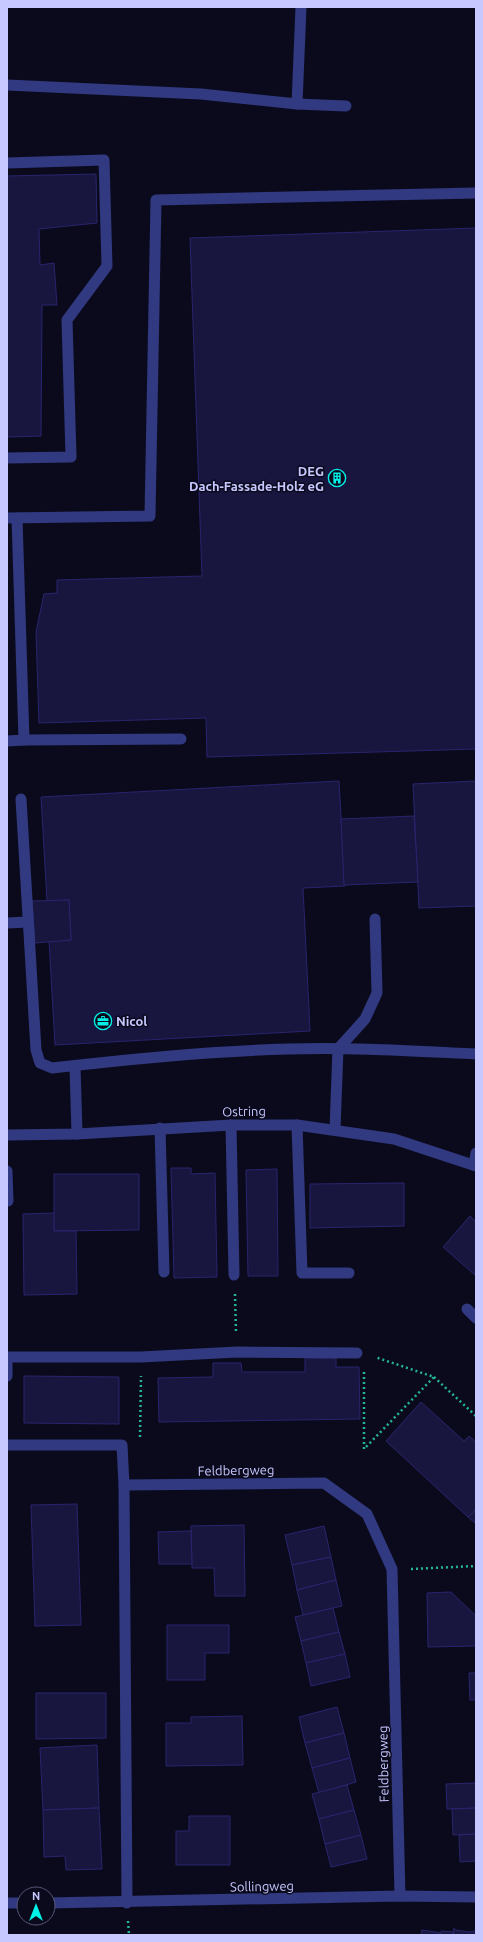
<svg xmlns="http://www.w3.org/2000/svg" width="483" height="1942" viewBox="0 0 483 1942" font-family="Ubuntu,sans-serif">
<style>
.building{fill:#18153f;stroke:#29256d}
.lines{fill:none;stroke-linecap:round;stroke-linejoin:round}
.path{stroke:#24b598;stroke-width:2.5;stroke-dasharray:2 3;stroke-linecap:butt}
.service{stroke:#313980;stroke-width:11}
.minor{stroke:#313980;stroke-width:11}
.labels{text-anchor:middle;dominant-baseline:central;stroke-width:3;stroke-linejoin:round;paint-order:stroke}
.poi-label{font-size:13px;font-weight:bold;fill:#c6c8ff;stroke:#0b0a1d;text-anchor:end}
.street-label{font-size:13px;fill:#c6c8ff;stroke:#0b0a1d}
</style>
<rect width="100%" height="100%" fill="#0b0a1d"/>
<g class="building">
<path d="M96,174L97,223L39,229L40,265L54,263L57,305H42L41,436L7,437V176Z"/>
<path d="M476,228V749L207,757L206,718L39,723L36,632L44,594L57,593V580L202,576L190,238Z"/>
<path d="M339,781L345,886L303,888L310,1031L55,1045L49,941L71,940L69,900L47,901L41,797Z"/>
<path d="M476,781V906L419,908L413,784Z"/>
<path d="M414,816L418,882L344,885L341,819Z"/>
<path d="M69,900L71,940L35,943L32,901Z"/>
<path d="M171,1168H191V1174L215,1173L217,1277L174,1278Z"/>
<path d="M277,1169L278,1276H248L246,1170Z"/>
<path d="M54,1174H139V1230L54,1231Z"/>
<path d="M404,1183V1226L310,1228V1184Z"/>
<path d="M54,1213V1231H76L77,1294L24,1295L23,1214Z"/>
<path d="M470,1216L476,1222V1276L443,1247Z"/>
<path d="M305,1358H336V1367H359L360,1419L159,1422L158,1378L213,1377V1363H241L242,1372H305Z"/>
<path d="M24,1376L119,1377V1424L24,1423Z"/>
<path d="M421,1402L464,1441L469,1436L476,1442V1509L468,1517L386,1441Z"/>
<path d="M77,1504L81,1625L35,1626L31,1505Z"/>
<path d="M476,1509V1524L468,1517Z"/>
<path d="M244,1525L245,1596H215L214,1568H192L191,1526Z"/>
<path d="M324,1526L331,1557L292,1565L285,1535Z"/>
<path d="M191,1531L192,1564H159L158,1532Z"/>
<path d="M331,1557L336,1580L297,1590L292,1565Z"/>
<path d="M336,1580L342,1606L303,1615L297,1590Z"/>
<path d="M451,1592L476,1616V1646L428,1647L427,1593Z"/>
<path d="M333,1608L339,1632L301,1641L295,1617Z"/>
<path d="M167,1625H229V1653H205V1680H167Z"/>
<path d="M339,1632L345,1654L306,1663L301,1641Z"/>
<path d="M345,1654L350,1677L311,1686L306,1663Z"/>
<path d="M469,1673H476V1700H470Z"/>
<path d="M36,1693H106V1738L36,1739Z"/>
<path d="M337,1707L344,1733L305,1743L299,1717Z"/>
<path d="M242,1716L243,1765L166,1766V1723H191V1717Z"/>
<path d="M344,1733L350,1758L312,1768L305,1743Z"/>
<path d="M97,1745L99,1808L43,1810L40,1748Z"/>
<path d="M350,1758L356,1782L319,1793L312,1768Z"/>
<path d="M476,1783V1808L447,1809L446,1784Z"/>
<path d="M347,1785L354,1810L319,1819L312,1794Z"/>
<path d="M99,1808L102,1869L66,1870L65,1856L44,1857L43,1810Z"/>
<path d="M476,1808V1834L453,1835L452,1809Z"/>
<path d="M354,1810L361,1835L325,1844L319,1819Z"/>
<path d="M189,1816H230V1865H176V1831H189Z"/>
<path d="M476,1834V1861L460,1862L459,1835Z"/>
<path d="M361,1835L367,1859L331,1867L325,1844Z"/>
<path d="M454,1928L455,1930L469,1932L476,1931V1935H453Z"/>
<path d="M422,1930L441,1933V1935H421Z"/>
<path d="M441,1931L453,1932V1935H441Z"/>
</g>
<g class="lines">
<g class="path">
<path d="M235,1294L236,1333"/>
<path d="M364,1372V1449L434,1377L375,1357"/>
<path d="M434,1377L476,1416"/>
<path d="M140,1437L141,1376"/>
<path d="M411,1569L476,1566"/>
<path d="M128,1921L129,1935"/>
</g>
<g class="service">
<path d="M7,85L201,94L297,104L301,7"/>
<path d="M297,104L346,106"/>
<path d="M7,163L104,160L107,266L67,320L71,457L7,458"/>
<path d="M7,518L150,516L156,200L476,193"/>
<path d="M24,740L181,739"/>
<path d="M7,741L24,740L17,518"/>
<path d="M21,799L36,1050L40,1063L52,1068C130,1059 209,1051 288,1049C351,1047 413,1051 476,1054"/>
<path d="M7,923L27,922"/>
<path d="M75,1066L77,1134"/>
<path d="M231,1125L234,1275"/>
<path d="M297,1125L302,1273H349"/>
<path d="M160,1128L164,1272"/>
<path d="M335,1129L338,1049L365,1019L377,993L375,919"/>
<path d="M474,1165L476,1153"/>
<path d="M7,1171L8,1201"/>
<path d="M467,1309L476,1318"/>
<path d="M7,1376V1357H141L237,1352L357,1353"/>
<path d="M7,1445H122L124,1485"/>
</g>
<g class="minor">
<path d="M7,1135L77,1134L231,1125H297L394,1139L476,1166"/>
<path d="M7,1903H24"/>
<path d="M48,1903L400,1896L476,1897"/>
<path d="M127,1903L124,1485L324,1483L367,1514L392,1569L400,1896"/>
</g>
</g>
<defs>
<symbol id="building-ring" viewBox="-11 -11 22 22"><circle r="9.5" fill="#0b0a1d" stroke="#00f1e8" stroke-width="1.5"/><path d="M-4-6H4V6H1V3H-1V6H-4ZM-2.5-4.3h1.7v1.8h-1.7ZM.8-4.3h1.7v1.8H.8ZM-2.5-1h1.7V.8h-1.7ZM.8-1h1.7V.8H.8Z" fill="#00f1e8"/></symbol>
<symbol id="office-ring" viewBox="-11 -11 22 22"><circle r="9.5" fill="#0b0a1d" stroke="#00f1e8" stroke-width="1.5"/><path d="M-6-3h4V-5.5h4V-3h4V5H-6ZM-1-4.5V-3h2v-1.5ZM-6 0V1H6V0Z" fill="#00f1e8"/></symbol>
</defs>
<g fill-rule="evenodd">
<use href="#building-ring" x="327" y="468" width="20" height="20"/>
<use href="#office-ring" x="93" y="1011" width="20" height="20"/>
</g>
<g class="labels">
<g class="poi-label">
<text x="324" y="471">DEG<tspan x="324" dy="15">Dach-Fassade-Holz eG</tspan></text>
<text x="116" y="1021" text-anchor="start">Nicol</text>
</g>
<g class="street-label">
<text transform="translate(244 1111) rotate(-1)">Ostring</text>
<text transform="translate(236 1470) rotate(-1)">Feldbergweg</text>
<text transform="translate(383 1764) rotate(-91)">Feldbergweg</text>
<text transform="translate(262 1886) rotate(-1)">Sollingweg</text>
</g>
</g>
<rect width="483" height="1942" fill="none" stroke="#c6c8ff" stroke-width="16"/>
<g transform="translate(36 1906)"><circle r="19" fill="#0b0a1d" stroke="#565677"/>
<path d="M0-3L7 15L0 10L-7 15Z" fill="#00f1e8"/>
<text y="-6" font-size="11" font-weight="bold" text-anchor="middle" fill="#c6c8ff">N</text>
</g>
</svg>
